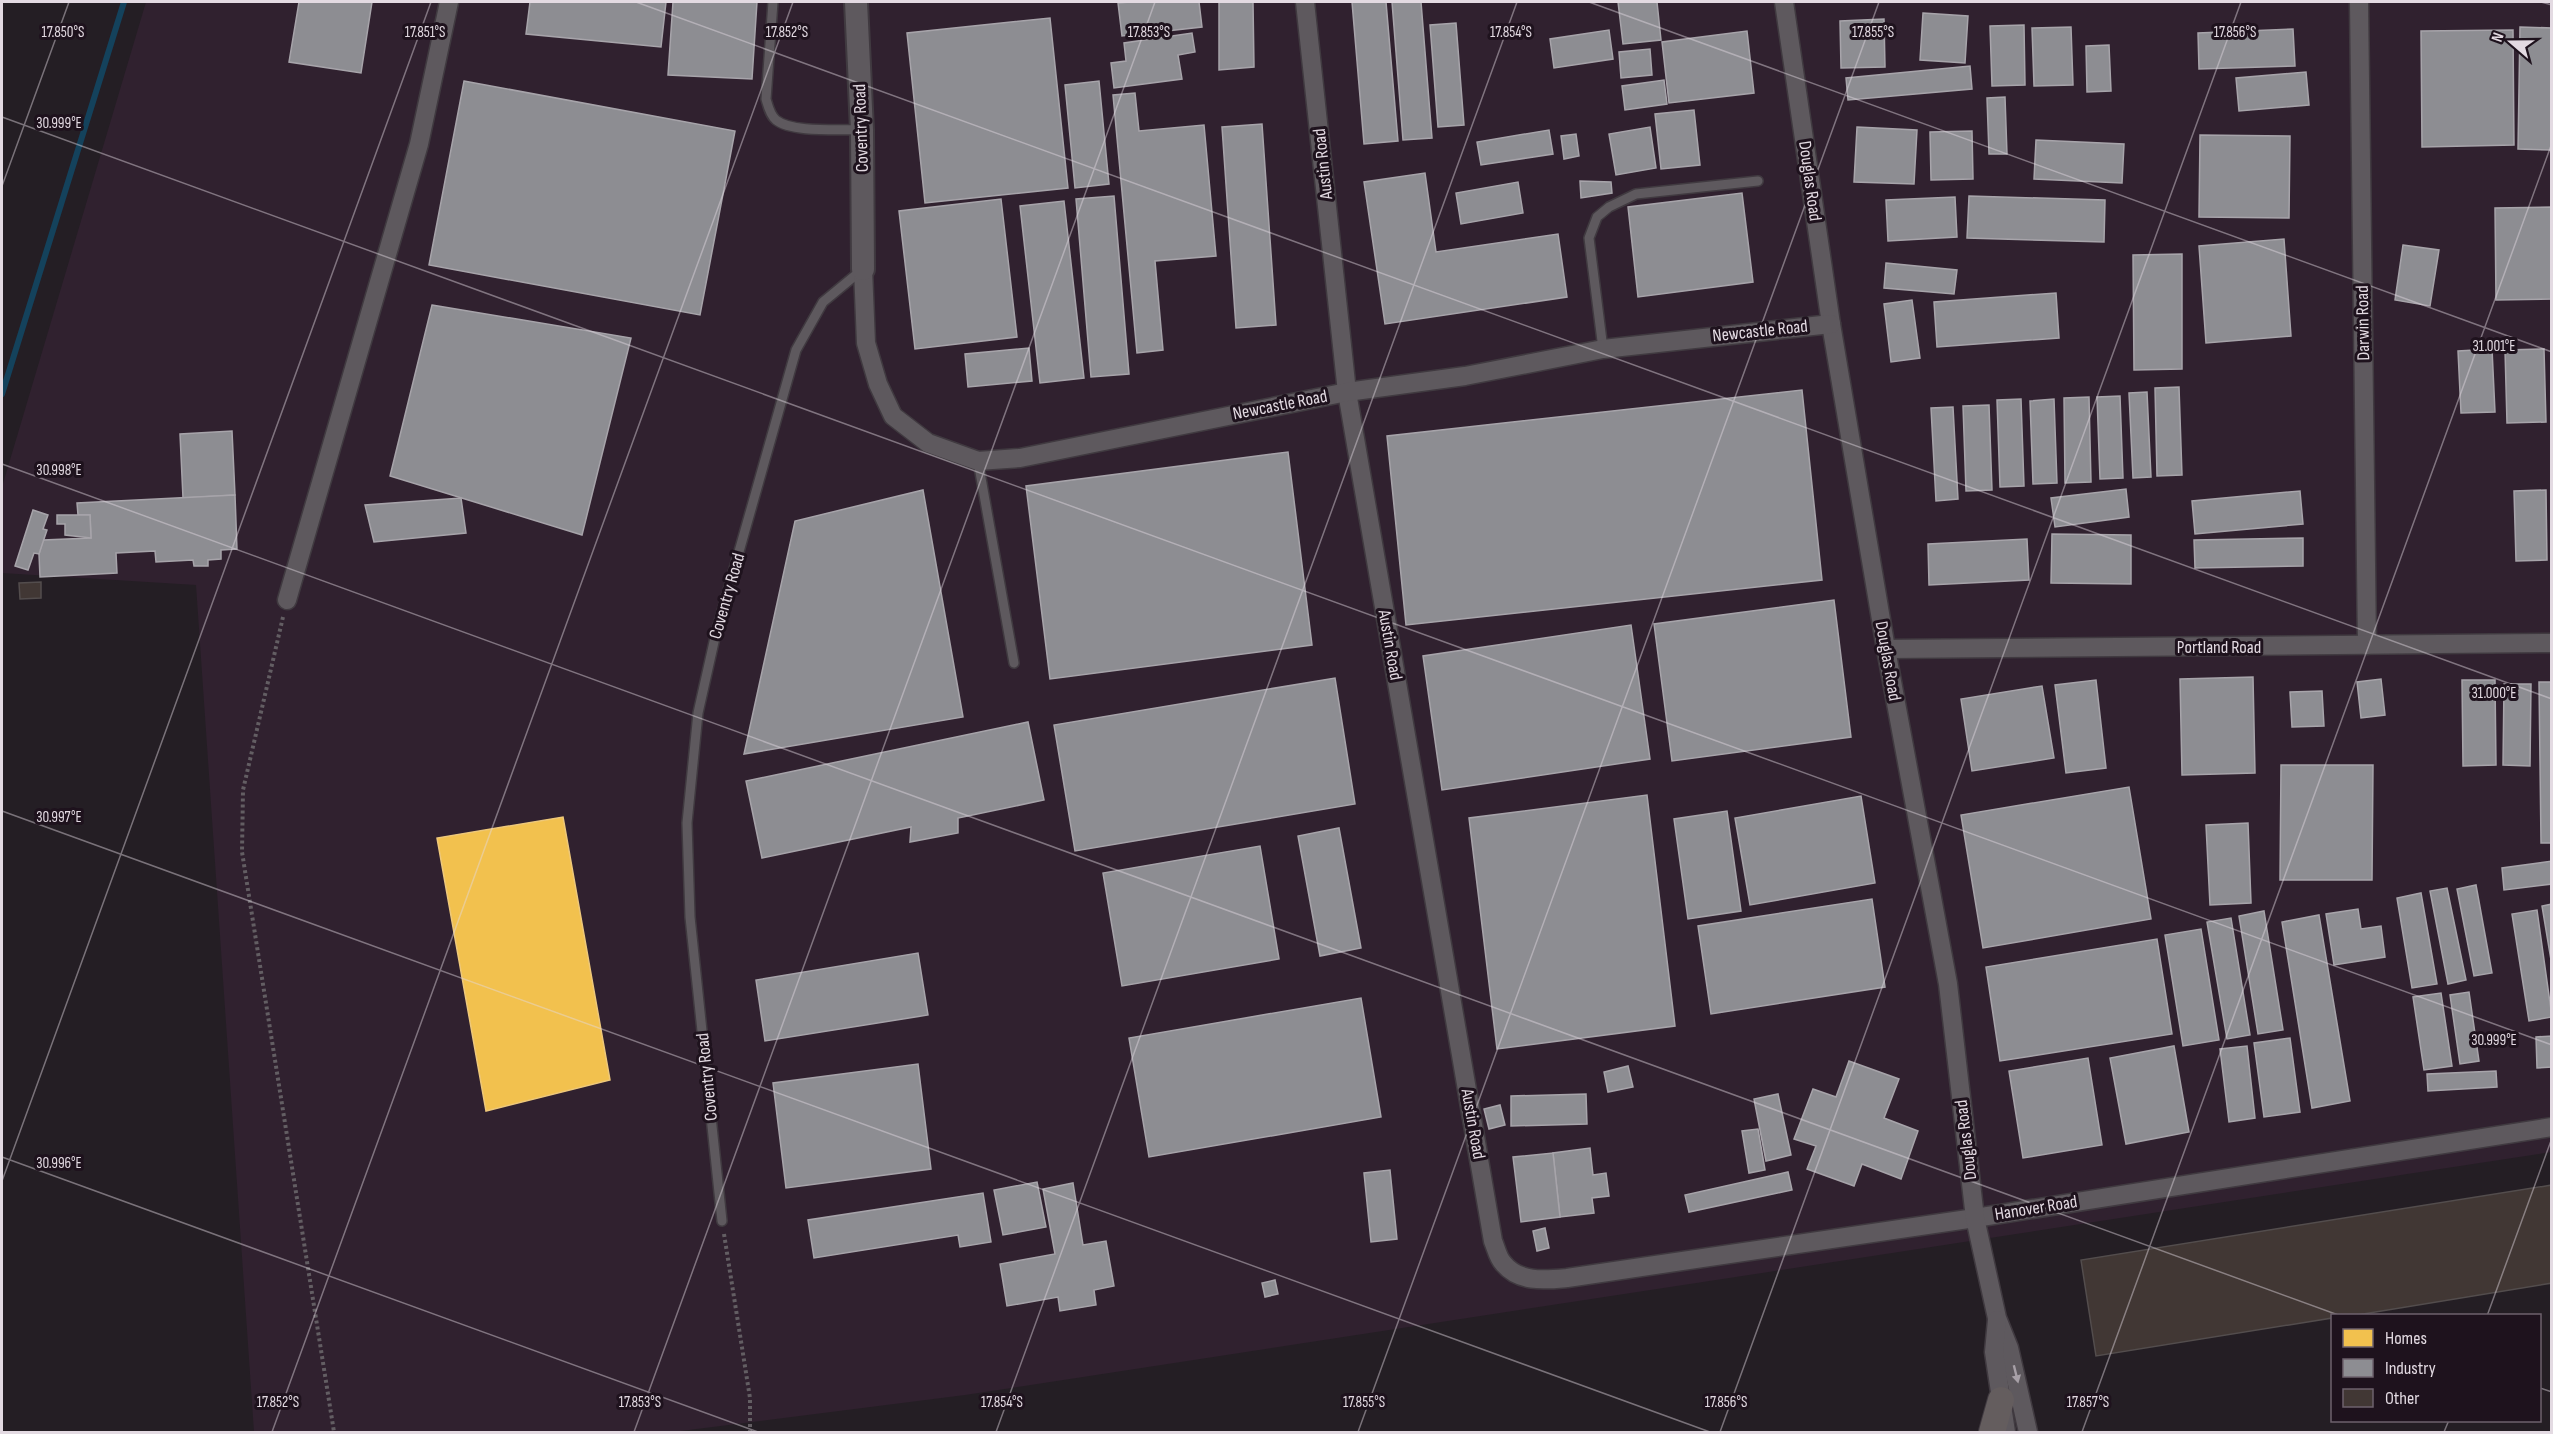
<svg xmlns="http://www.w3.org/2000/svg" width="2553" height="1434" viewBox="0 0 2553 1434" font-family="'Sofia Sans Condensed',sans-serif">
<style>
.built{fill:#30212f}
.homes{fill:#f2c14e;stroke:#eec87a;stroke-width:1.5}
.industry{fill:#8d8d92;stroke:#a7a4aa;stroke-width:1.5}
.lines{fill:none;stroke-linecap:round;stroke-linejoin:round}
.stream{stroke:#14425c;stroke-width:6}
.building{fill:#413734;stroke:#534d4d;stroke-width:1.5}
.service-casing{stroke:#403a40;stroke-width:12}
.minor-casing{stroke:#403a40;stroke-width:21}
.tertiary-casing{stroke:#403a40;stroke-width:26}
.secondary-casing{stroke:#403a40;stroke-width:28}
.path{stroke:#635e63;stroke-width:4;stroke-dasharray:3 3;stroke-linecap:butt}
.service{stroke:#5e595e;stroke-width:9}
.minor{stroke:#5e595e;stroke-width:18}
.tertiary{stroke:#5e595e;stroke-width:22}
.secondary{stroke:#645d5e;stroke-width:26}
.oneway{fill:#a7a0a7}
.ticks{fill:none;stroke:#e3dae2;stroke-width:1.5;stroke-opacity:0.45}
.labels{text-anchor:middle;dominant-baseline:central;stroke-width:6;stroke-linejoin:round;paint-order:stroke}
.street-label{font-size:18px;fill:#e3dae2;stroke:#1e121d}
.ticks-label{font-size:15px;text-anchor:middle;fill:#e3dae2;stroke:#1e121d;stroke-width:6;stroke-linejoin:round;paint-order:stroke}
</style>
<rect width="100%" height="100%" fill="#241e24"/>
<path class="built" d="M146,2H2551V1152L965,1395L673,1432H254L196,585L2,573V487Z"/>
<path class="homes" d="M563,817L610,1080L486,1111L437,838Z"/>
<g class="industry">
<path d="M299,2H372L361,73L289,62Z"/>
<path d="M530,2H666L661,47L526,34Z"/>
<path d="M673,2H757L752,79L668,75Z"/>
<path d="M1130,2H1199L1202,27L1122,36L1118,3Z"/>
<path d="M1219,2H1253L1254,67L1219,70Z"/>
<path d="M1352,2H1386L1398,141L1364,144Z"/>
<path d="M1392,2H1421L1432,138L1403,140Z"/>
<path d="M1618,2H1657L1661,40L1623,44Z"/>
<path d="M1923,13L1968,16L1965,63L1920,60Z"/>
<path d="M1050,18L1068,188L925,203L907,33Z"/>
<path d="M1884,19L1885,67L1841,68L1840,21Z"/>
<path d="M1456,23L1464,125L1438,127L1430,25Z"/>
<path d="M2024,25L2025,85L1992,86L1990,26Z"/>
<path d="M2071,27L2073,85L2034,86L2032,28Z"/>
<path d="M2520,27L2552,28V150L2518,149Z"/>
<path d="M2293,29L2295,66L2199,69L2198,33Z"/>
<path d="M1609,30L1613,59L1554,68L1550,39Z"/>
<path d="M2513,30L2514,145L2422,147L2421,31Z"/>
<path d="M1747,31L1754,93L1669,103L1662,42Z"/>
<path d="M1192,33L1195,52L1178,55L1182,79L1114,88L1111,63L1126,61L1124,43Z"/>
<path d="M2109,45L2111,91L2087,92L2086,46Z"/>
<path d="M1650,49L1652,75L1621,78L1619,52Z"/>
<path d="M1970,66L1972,89L1848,100L1846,78Z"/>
<path d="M2306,72L2309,105L2239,111L2236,78Z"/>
<path d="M1664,80L1667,104L1625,110L1622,86Z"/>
<path d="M464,81L735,131L700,315L429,265Z"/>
<path d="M1099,81L1109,184L1075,188L1065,85Z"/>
<path d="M1135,93L1139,131L1204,125L1216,256L1155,261L1163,350L1137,353L1113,95Z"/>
<path d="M2005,97L2007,154H1989L1987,98Z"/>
<path d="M1694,110L1700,165L1661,169L1655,114Z"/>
<path d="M1262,124L1276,325L1236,328L1222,127Z"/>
<path d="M1650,127L1656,168L1616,175L1609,134Z"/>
<path d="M1857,127L1917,130L1914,184L1854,182Z"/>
<path d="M1549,130L1553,154L1481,165L1477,142Z"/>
<path d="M1972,131L1973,179L1931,180L1930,132Z"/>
<path d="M1576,134L1579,156L1564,159L1561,136Z"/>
<path d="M2200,135L2290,136L2289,218L2199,217Z"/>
<path d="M2036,140L2124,144L2122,183L2034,179Z"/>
<path d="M1425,173L1436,252L1558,234L1567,297L1385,324L1364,182Z"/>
<path d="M1580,181L1611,182L1612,193L1581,198Z"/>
<path d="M1518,182L1523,213L1461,224L1456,193Z"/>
<path d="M1742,193L1753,282L1638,297L1628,207Z"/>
<path d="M1114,196L1129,374L1091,377L1076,199Z"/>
<path d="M1969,196L2105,200L2104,242L1967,238Z"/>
<path d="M1955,197L1957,237L1888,241L1886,200Z"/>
<path d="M1001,199L1017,337L915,349L899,211Z"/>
<path d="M1064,201L1084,378L1040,383L1020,206Z"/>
<path d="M2552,207V299L2496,300L2495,208Z"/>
<path d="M2284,239L2291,336L2206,343L2199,246Z"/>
<path d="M2403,245L2439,250L2430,306L2395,300Z"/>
<path d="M2182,254V369L2134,370L2133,255Z"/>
<path d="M1886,263L1957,270L1954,294L1884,288Z"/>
<path d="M2056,293L2059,338L1937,347L1934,302Z"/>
<path d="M1912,300L1920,358L1891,362L1884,304Z"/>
<path d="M432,305L631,338L582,535L390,476Z"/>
<path d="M1029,348L1032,381L968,387L965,354Z"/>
<path d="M2492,349L2495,412L2461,413L2458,351Z"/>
<path d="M2544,349L2546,422L2507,423L2505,350Z"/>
<path d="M2179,387L2182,475L2157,476L2155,388Z"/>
<path d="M1802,390L1822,580L1406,625L1387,436Z"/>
<path d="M2147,392L2151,477L2133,478L2129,393Z"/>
<path d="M2120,396L2123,478L2100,479L2097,397Z"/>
<path d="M2089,397L2091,482L2065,483L2064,398Z"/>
<path d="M2021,399L2024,486L2000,487L1997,400Z"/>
<path d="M2054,399L2057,483L2033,484L2030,401Z"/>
<path d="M1989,405L1992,490L1966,491L1963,406Z"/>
<path d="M1953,407L1958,499L1936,501L1931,408Z"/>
<path d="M232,431L235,495L183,498L180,434Z"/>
<path d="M1288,452L1312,645L1050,679L1026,486Z"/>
<path d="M2126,489L2129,517L2055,527L2051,498Z"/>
<path d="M923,490L963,717L744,754L795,521Z"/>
<path d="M2546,490L2547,560L2516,561L2514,491Z"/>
<path d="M2300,491L2303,524L2195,534L2192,501Z"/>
<path d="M235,495L237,549L221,550V559L208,560V566H194L193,560L156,562L155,551L116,553L117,573L40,577L39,554L43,540L91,538L90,515H78L77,503Z"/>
<path d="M461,498L466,533L374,542L365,505Z"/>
<path d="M33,510L48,515L43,529L47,530L39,554L34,553L28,570L15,566Z"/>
<path d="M57,515H90L91,538L65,535V524H57Z"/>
<path d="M2052,534L2131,535V584L2051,583Z"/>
<path d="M2303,538V566L2195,568L2194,540Z"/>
<path d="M2027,539L2029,580L1929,585L1928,544Z"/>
<path d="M1834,600L1851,737L1672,761L1654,624Z"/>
<path d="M1631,625L1650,759L1442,790L1423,656Z"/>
<path d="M2253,677L2255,773L2182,775L2180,679Z"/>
<path d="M1335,678L1355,804L1075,851L1054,725Z"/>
<path d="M2381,679L2385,715L2361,718L2357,682Z"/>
<path d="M2096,680L2106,768L2066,773L2055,685Z"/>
<path d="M2462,680H2495L2496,765L2463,766Z"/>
<path d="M2539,682H2552V843H2541Z"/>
<path d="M2504,684H2531L2530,766L2503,765Z"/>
<path d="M2042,686L2054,758L1972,771L1961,699Z"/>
<path d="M2322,691L2324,726L2292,727L2290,692Z"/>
<path d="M1028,722L1044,800L958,818V833L910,842L911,827L762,858L746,781Z"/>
<path d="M2281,765H2373L2372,880H2280Z"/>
<path d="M2129,787L2151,919L1983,948L1961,815Z"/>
<path d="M1647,795L1675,1026L1497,1049L1469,818Z"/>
<path d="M1861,796L1875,883L1750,905L1735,818Z"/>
<path d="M1727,811L1741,911L1688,919L1674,819Z"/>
<path d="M2248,823L2251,903L2210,905L2206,825Z"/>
<path d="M1339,828L1361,948L1320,956L1298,836Z"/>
<path d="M1260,846L1279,959L1122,986L1103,873Z"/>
<path d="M2552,861V884L2504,890L2502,868Z"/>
<path d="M2476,885L2492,973L2474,976L2457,889Z"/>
<path d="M2447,888L2466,980L2448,984L2430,891Z"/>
<path d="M2421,893L2437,984L2412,988L2397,898Z"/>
<path d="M1872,899L1885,987L1711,1014L1698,926Z"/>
<path d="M2552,904V966L2542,906Z"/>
<path d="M2358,909L2361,929L2381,926L2385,957L2334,965L2326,914Z"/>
<path d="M2537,910L2552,1017L2529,1021L2512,914Z"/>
<path d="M2264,911L2283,1030L2258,1034L2239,916Z"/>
<path d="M2319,915L2350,1101L2312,1108L2282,922Z"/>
<path d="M2231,918L2250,1035L2227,1039L2207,922Z"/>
<path d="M2201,929L2219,1040L2183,1046L2165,935Z"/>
<path d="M2157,939L2172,1034L2000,1061L1986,967Z"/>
<path d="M918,953L928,1015L765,1041L756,980Z"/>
<path d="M2469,992L2479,1061L2460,1064L2450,995Z"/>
<path d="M2441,993L2452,1066L2424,1070L2413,997Z"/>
<path d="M1361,998L1381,1117L1149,1157L1129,1038Z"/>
<path d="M2552,1036V1067L2537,1068L2536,1037Z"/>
<path d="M2290,1038L2300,1112L2264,1117L2254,1043Z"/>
<path d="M2174,1046L2189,1132L2126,1144L2110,1058Z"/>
<path d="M2247,1046L2255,1118L2229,1122L2220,1049Z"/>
<path d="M2088,1058L2102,1145L2023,1158L2009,1071Z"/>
<path d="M1849,1061L1899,1079L1884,1118L1918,1131L1901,1179L1862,1164L1854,1186L1807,1169L1816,1146L1794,1139L1813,1089L1836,1097Z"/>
<path d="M918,1064L931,1169L786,1188L773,1083Z"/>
<path d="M1628,1066L1633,1087L1608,1092L1604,1072Z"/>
<path d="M2496,1071L2497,1087L2428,1091L2427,1074Z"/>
<path d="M1586,1094L1587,1124L1511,1126V1096Z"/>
<path d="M1778,1094L1791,1155L1766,1161L1754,1099Z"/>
<path d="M1500,1105L1505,1125L1489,1129L1484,1109Z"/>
<path d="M1758,1129L1765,1170L1749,1173L1742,1131Z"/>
<path d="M1590,1148L1593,1175L1606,1173L1609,1196L1592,1198L1594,1213L1560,1217L1553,1153Z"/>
<path d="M1553,1153L1560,1217L1521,1222L1513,1157Z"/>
<path d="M1390,1170L1397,1239L1371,1242L1364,1173Z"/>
<path d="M1788,1172L1792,1190L1689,1212L1685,1195Z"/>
<path d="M1037,1182L1046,1227L1003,1235L994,1190Z"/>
<path d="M1073,1183L1083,1245L1106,1241L1114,1286L1094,1290L1096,1305L1060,1311L1058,1297L1007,1306L1000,1264L1055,1254L1043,1189Z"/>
<path d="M983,1193L991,1242L960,1247L958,1235L814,1258L808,1220Z"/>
<path d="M1545,1228L1549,1248L1537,1251L1533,1231Z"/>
<path d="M1275,1280L1278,1294L1265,1297L1262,1283Z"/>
</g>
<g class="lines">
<path class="stream" d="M2,394L124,2"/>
</g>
<g class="building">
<path d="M41,582V598L20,599L19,583Z"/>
<path d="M2552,1185V1283L2351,1316H2332V1318L2096,1356L2081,1260Z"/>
</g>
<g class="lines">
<defs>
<g id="service">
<path d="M773,2L766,99C768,106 770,115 776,120C792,133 840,129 861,130"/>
<path d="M1603,349L1589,238L1597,217L1609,207L1636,194L1758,181"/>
<path d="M978,461L1014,663"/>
<path d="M722,1221L690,917L687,823L698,713L716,633L796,350L823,302L863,269"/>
</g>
<g id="minor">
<path d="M1305,2L1347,392L1493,1241C1496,1248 1498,1258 1503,1263C1519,1283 1545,1280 1567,1278L1975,1218L2552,1127"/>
<path d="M1784,2L1831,324L1886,649L1948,984L1975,1218L1997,1318L2009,1348L2028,1432"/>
<path d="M2359,2L2367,645"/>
<path d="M863,269L866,343L878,384L893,416L928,443L978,461L1020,458L1347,392L1465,376L1603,349L1831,324"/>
<path d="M287,600L419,144L449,2"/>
<path d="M1886,649L2552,643"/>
<path d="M1997,1320L1994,1352L2006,1432"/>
</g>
<path id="tertiary" d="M856,2L862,130L863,269"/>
<path id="secondary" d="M1992,1432L2001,1400"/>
</defs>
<use href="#service" class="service-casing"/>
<use href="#minor" class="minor-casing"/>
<use href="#tertiary" class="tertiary-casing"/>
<use href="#secondary" class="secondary-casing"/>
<g class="path">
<path d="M283,617L243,790L242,852L334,1432"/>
<path d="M724,1234L750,1398V1432"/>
</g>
<use href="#service" class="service"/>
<use href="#minor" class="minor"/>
<use href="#tertiary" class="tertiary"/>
<use href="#secondary" class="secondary"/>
</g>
<defs><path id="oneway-solid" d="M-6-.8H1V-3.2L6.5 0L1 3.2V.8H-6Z" transform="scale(1.5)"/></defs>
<use class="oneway" href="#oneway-solid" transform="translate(2016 1374) rotate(76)"/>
<path class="ticks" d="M636,2L2552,699M1589,2L2552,352M2541,2L2552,5M2,117L2552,1045M2,186L69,2M2,464L2341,1316M2,811L1710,1432M2,1157L758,1432M2,1181L431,2M2487,1316L2552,1138M2540,1388L2552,1392M272,1432L793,2M634,1432L1155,2M996,1432L1517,2M1358,1432L1879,2M1720,1432L2241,2M2082,1432L2552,143M2444,1432L2449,1420"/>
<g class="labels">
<g class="street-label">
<text transform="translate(861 128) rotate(-92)">Coventry Road</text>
<text transform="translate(1323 164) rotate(-96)">Austin Road</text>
<text transform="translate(1810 181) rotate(82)">Douglas Road</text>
<text transform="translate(2363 323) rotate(-91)">Darwin Road</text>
<text transform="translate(1760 331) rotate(-6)">Newcastle Road</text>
<text transform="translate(1280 405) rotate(-11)">Newcastle Road</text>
<text transform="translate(727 596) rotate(-74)">Coventry Road</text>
<text transform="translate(1390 645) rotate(80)">Austin Road</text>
<text x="2219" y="647">Portland Road</text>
<text transform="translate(1888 661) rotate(80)">Douglas Road</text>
<text transform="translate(707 1077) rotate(-96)">Coventry Road</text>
<text transform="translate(1473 1124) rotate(80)">Austin Road</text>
<text transform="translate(1966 1140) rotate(-97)">Douglas Road</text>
<text transform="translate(2036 1208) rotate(-9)">Hanover Road</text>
</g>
</g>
<g class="ticks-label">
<text x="63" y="37">17.850°S</text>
<text x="425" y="37">17.851°S</text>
<text x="787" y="37">17.852°S</text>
<text x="1149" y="37">17.853°S</text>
<text x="1511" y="37">17.854°S</text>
<text x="1873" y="37">17.855°S</text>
<text x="2235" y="37">17.856°S</text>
<text x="59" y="128">30.999°E</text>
<text x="2494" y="351">31.001°E</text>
<text x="59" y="475">30.998°E</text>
<text x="2494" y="698">31.000°E</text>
<text x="59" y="822">30.997°E</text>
<text x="2494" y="1045">30.999°E</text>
<text x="59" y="1168">30.996°E</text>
<text x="278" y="1407">17.852°S</text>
<text x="640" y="1407">17.853°S</text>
<text x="1002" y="1407">17.854°S</text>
<text x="1364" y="1407">17.855°S</text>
<text x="1726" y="1407">17.856°S</text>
<text x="2088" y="1407">17.857°S</text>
</g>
<rect width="2553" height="1434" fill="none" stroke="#e3dae2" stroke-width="6"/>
<rect x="2331" y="1314" width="210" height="108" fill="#1e121d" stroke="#6d626c" stroke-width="1.5"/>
<rect x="2343" y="1329" width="30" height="18" fill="#f2c14e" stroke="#6d626c" stroke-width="1.5"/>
<text x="2385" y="1344" font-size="18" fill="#e3dae2">Homes</text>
<rect x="2343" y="1359" width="30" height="18" fill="#8d8d92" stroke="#6d626c" stroke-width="1.5"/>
<text x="2385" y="1374" font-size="18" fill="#e3dae2">Industry</text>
<rect x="2343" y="1389" width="30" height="18" fill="#413734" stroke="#6d626c" stroke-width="1.5"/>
<text x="2385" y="1404" font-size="18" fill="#e3dae2">Other</text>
<g transform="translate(2511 42) rotate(290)" stroke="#1e121d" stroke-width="4.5" paint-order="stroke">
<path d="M0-4.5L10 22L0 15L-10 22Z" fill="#e3dae2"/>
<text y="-9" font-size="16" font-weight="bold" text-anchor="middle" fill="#e3dae2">N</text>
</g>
</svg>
